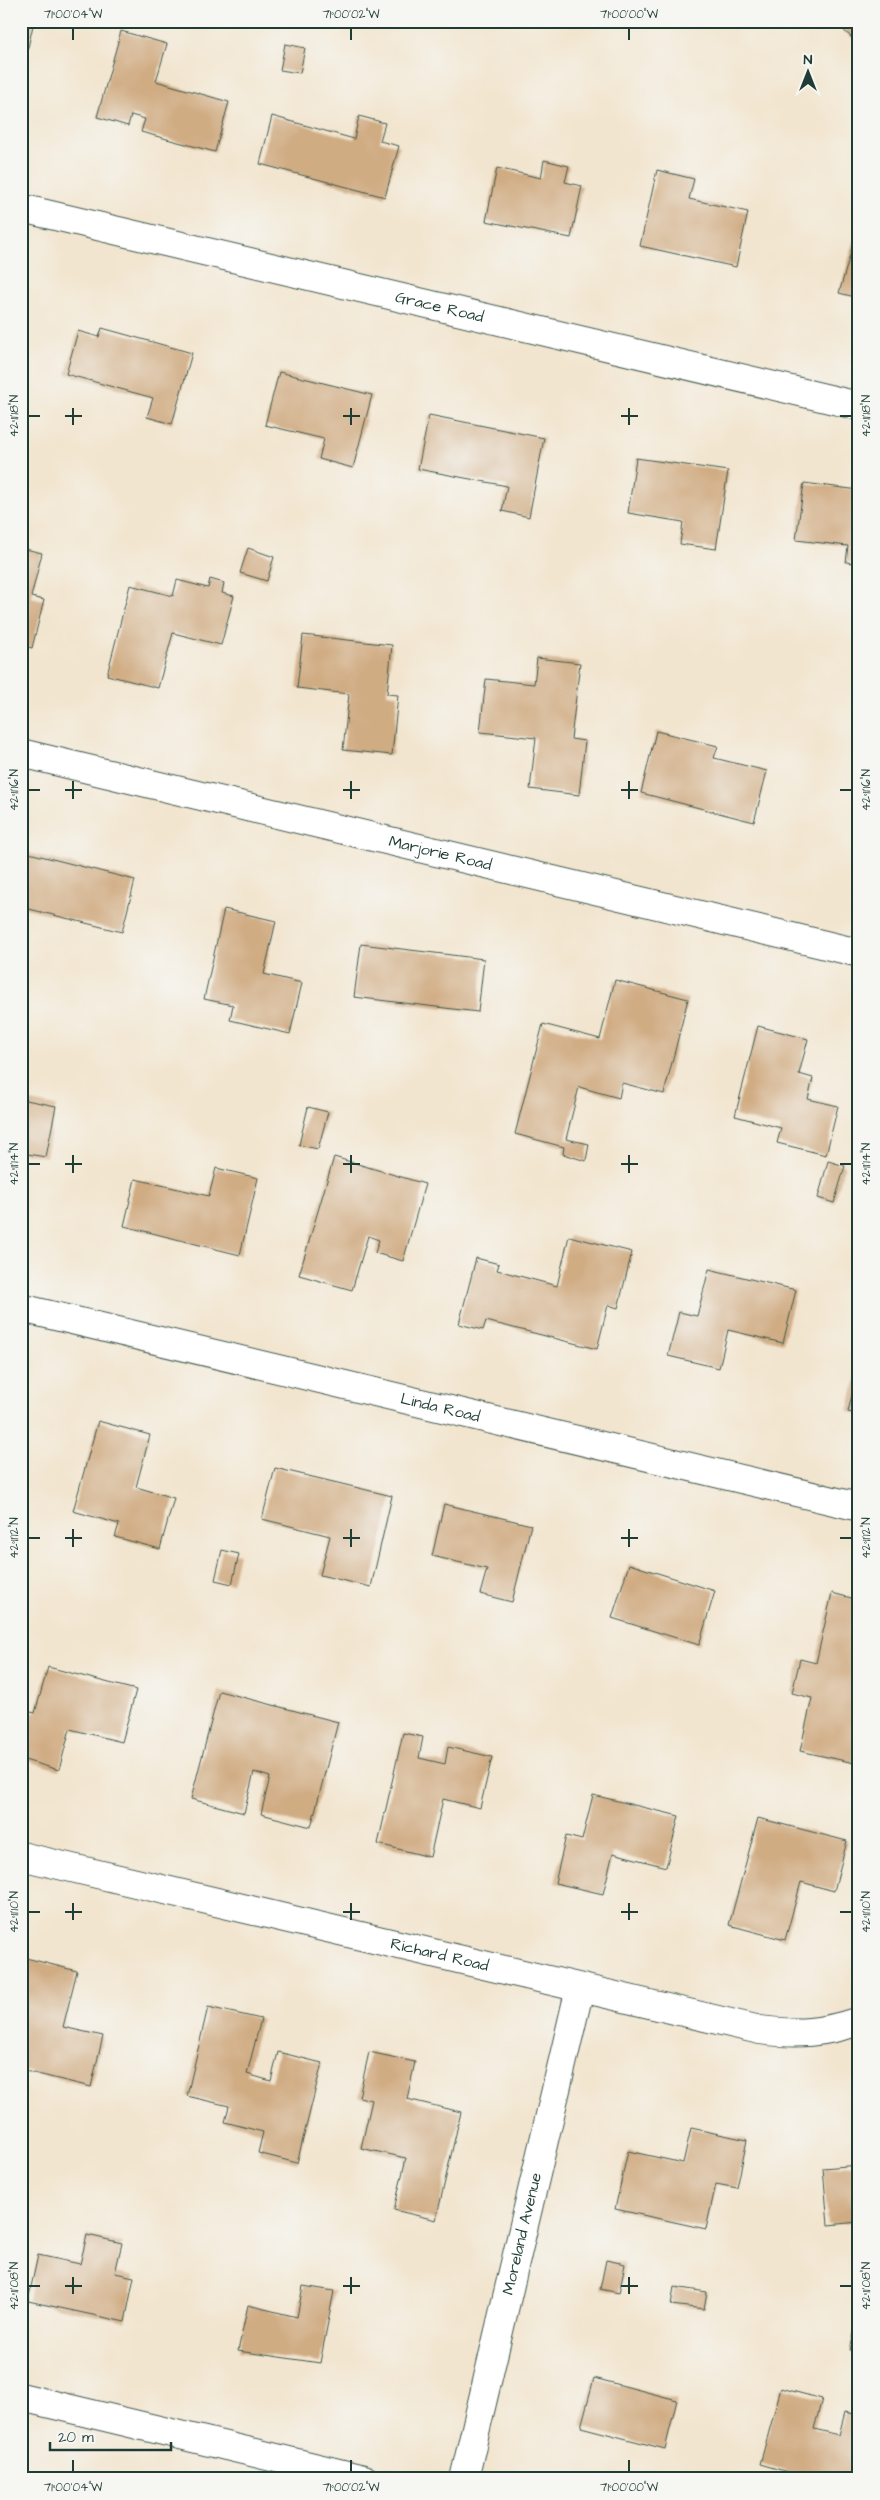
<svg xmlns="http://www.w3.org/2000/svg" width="880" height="2500" viewBox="0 0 880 2500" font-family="'Architects Daughter',sans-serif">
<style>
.building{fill:#d0ac83}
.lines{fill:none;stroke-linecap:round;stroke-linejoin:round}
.street-casing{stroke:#3f564b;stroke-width:30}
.street{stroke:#fff;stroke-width:28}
.ticks{fill:none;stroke:#1f3d34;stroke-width:2}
.labels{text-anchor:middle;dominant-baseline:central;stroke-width:5;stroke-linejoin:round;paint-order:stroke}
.street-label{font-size:16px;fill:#1f3d34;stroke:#f6f6f2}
.neatline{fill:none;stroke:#1f3d34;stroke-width:2}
.ticks-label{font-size:12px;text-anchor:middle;fill:#1f3d34}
</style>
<rect width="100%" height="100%" fill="#f6f6f2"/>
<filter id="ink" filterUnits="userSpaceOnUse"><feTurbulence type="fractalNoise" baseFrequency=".02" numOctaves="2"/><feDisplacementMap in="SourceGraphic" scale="10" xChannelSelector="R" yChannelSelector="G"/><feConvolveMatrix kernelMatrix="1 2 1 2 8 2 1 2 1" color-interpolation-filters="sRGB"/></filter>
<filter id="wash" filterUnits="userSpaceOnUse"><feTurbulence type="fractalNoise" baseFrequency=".0096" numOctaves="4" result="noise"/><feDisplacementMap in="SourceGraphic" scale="20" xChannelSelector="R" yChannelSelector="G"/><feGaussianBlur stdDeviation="1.12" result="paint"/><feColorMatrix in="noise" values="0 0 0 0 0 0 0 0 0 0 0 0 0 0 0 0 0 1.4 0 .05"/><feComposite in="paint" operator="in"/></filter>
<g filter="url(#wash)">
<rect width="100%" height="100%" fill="#f2e5cf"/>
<g id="blocks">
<g class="building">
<path d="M21,21H34L22,74H21Z"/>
<path d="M808,21H823L816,28Z"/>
<path d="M833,21H859V44Z"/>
<path d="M121,31L167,44L156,81L229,102L215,152L141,132L145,119L131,115L128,126L97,117Z"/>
<path d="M285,44L305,48L300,73L280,70Z"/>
<path d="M272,116L354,139L359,116L385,123L380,141L399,146L385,197L260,164Z"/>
<path d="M544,160L569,166L565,182L582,186L571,238L486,221L497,168L541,178Z"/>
<path d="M657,170L694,179L689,199L748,212L736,267L640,246Z"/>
<path d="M855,238L859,239V298L839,293Z"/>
<path d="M102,328L192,353L172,424L147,417L153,398L66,374L78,331L99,337Z"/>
<path d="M279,372L372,395L353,468L319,459L324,439L265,425Z"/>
<path d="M429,415L544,438L529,517L502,511L507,486L418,469Z"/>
<path d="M636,458L728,471L716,549L680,544L683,522L628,513Z"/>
<path d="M804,483L859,490V564L846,562L848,546L796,540Z"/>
<path d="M21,548L42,553L31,597L44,600L32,648L21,645Z"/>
<path d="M248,548L274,557L267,581L240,573Z"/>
<path d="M210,579L224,583L222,593L234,596L221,645L173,633L158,688L107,675L130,585L173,596L177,580L208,588Z"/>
<path d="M303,635L392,645L387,694L398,695L392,755L343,750L349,694L297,688Z"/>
<path d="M537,658L580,663L571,739L585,741L579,795L530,789L536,738L480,732L486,679L534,684Z"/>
<path d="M656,731L718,746L714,758L767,771L754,822L641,793Z"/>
<path d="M21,851L135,880L122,932L21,907Z"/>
<path d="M224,909L276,921L264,974L302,983L290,1034L230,1020L233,1005L204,999Z"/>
<path d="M361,944L484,959L478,1012L354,997Z"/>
<path d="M615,980L688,999L664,1094L622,1083L619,1098L579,1087L566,1139L589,1144L586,1161L563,1154L564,1147L515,1134L543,1024L600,1039Z"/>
<path d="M758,1026L808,1039L799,1074L813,1078L808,1099L838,1106L826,1155L777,1143L781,1128L735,1116Z"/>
<path d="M21,1099L56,1106L46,1157L21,1153Z"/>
<path d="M308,1107L328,1112L318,1149L299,1145Z"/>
<path d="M334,1157L425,1184L403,1261L375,1253L379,1240L368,1236L352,1290L299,1275Z"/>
<path d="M828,1161L845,1166L834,1203L818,1198Z"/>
<path d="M216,1168L258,1178L240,1255L124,1226L135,1179L209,1196Z"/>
<path d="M569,1236L632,1252L618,1308L608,1305L597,1349L486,1321L483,1330L459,1324L476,1258L499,1264L497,1270L557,1286Z"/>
<path d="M709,1269L796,1290L783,1343L728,1330L719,1368L668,1356L679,1312L697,1316Z"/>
<path d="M858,1369H859V1414L848,1412Z"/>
<path d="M21,1413L26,1414L22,1434H21Z"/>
<path d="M98,1421L150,1435L136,1487L174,1498L160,1549L115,1537L119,1524L73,1511Z"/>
<path d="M275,1468L392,1496L371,1587L320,1575L330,1536L262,1519Z"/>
<path d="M444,1504L531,1525L512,1602L480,1594L487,1569L432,1556Z"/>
<path d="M222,1550L239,1554L232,1584L215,1580Z"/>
<path d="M629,1564L715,1591L699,1645L612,1618Z"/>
<path d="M832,1593L859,1600V1764L800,1751L812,1698L792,1693L800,1659L816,1663Z"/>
<path d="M48,1667L136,1690L122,1742L70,1729L59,1770L21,1759L22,1710L35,1713Z"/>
<path d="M219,1691L338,1722L311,1827L261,1814L270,1777L254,1772L244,1813L191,1799Z"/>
<path d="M403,1733L423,1737L419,1758L445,1764L448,1747L492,1757L480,1808L443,1799L430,1857L378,1844Z"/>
<path d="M593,1795L679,1816L666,1867L613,1853L603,1894L555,1883L566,1836L582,1840Z"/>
<path d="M758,1818L847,1841L834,1891L801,1882L785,1940L729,1925Z"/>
<path d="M26,1958L77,1971L63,2027L103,2036L91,2087L21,2070V1979Z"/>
<path d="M208,2007L261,2019L247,2074L271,2081L278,2052L322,2063L297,2163L258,2153L263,2132L225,2122L229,2106L187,2096Z"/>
<path d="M369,2052L415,2062L407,2099L461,2112L436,2220L394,2210L406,2158L361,2148L372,2100L359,2097Z"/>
<path d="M691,2128L747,2140L737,2188L716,2184L706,2229L615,2209L628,2151L683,2163Z"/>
<path d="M859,2165V2222L828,2225L823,2168Z"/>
<path d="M87,2235L122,2243L115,2273L134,2277L125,2322L28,2301L38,2255L80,2264Z"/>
<path d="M606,2260L625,2264L619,2293L600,2289Z"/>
<path d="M303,2286L334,2291L320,2363L238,2351L248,2305L297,2317Z"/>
<path d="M674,2287L707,2292L704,2309L671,2305Z"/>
<path d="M855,2330L859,2331V2352L850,2350Z"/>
<path d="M594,2378L677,2400L665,2449L581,2427Z"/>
<path d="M781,2388L822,2399L814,2429L839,2435L845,2412L859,2415V2479H812L760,2464Z"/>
</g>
</g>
</g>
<g filter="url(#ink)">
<use href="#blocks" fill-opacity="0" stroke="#3f564b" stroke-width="1"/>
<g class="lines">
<defs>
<g id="street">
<path id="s1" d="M21,208L859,406"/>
<path id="s2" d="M21,753L859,953"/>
<path id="s3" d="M21,1308L859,1507"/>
<path id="s4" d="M21,1856L760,2030C798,2035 823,2033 859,2021"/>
<path d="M21,2397L364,2479"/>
<path id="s5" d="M464,2479L580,1988"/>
</g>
</defs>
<use href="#street" class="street-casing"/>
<use href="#street" class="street"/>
</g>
</g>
<path class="ticks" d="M73,28V40M351,28V40M629,28V40M73,408V425M351,408V425M629,408V425M28,416H40M65,416H82M343,416H360M621,416H638M840,416H852M73,781V799M351,781V799M629,781V799M28,790H40M65,790H82M343,790H360M621,790H638M840,790H852M73,1155V1173M351,1155V1173M629,1155V1173M28,1164H40M65,1164H82M343,1164H360M621,1164H638M840,1164H852M73,1529V1547M351,1529V1547M629,1529V1547M28,1538H40M65,1538H82M343,1538H360M621,1538H638M840,1538H852M73,1903V1920M351,1903V1920M629,1903V1920M28,1912H40M65,1912H82M343,1912H360M621,1912H638M840,1912H852M73,2277V2294M351,2277V2294M629,2277V2294M28,2286H40M65,2286H82M343,2286H360M621,2286H638M840,2286H852M73,2460V2472M351,2460V2472M629,2460V2472"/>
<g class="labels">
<g class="street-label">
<text stroke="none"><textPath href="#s1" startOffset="430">Grace Road</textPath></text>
<text stroke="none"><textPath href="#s2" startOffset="431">Marjorie Road</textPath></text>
<text stroke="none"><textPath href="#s3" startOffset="431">Linda Road</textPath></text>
<text stroke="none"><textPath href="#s4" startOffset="430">Richard Road</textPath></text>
<text stroke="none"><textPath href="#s5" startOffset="252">Moreland Avenue</textPath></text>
</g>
</g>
<rect width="880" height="2500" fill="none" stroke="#f6f6f2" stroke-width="55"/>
<g transform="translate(808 72)" stroke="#f6f6f2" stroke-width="4" paint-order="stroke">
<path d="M0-4L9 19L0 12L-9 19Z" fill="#1f3d34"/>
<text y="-8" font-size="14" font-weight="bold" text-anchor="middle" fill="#1f3d34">N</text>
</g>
<path d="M50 2442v8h121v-8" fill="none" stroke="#1f3d34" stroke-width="2.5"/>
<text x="58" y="2442" font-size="15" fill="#1f3d34" stroke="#f6f6f2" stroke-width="4" paint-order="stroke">20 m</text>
<rect x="28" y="28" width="824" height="2444" class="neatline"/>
<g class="ticks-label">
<text x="73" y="18">71°00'04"W</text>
<text x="351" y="18">71°00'02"W</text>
<text x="629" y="18">71°00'00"W</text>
<text transform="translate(14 416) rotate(-90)" y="4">42°11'18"N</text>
<text transform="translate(866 416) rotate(-90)" y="4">42°11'18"N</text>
<text transform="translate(14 790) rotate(-90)" y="4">42°11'16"N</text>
<text transform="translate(866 790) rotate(-90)" y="4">42°11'16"N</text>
<text transform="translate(14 1164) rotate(-90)" y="4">42°11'14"N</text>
<text transform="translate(866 1164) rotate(-90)" y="4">42°11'14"N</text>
<text transform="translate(14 1538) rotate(-90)" y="4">42°11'12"N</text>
<text transform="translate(866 1538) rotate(-90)" y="4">42°11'12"N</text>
<text transform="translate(14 1912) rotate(-90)" y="4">42°11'10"N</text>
<text transform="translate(866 1912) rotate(-90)" y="4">42°11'10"N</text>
<text transform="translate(14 2286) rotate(-90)" y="4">42°11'08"N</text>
<text transform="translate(866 2286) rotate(-90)" y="4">42°11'08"N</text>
<text x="73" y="2491">71°00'04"W</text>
<text x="351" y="2491">71°00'02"W</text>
<text x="629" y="2491">71°00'00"W</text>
</g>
</svg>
